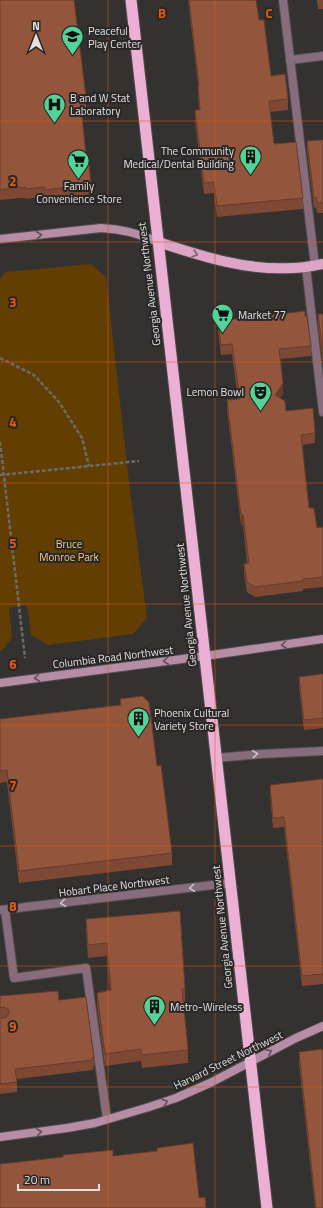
<svg xmlns="http://www.w3.org/2000/svg" width="323" height="1208" viewBox="0 0 323 1208" font-family="'Titillium Web',sans-serif">
<style>
.green{fill:#633e03}
.lines{fill:none;stroke-linecap:round;stroke-linejoin:round}
.service-casing{stroke:#504d4d;stroke-width:10}
.minor-casing{stroke:#504d4d;stroke-width:10}
.secondary-casing{stroke:#504d4d;stroke-width:10}
.primary-casing{stroke:#504d4d;stroke-width:12}
.trunk-casing{stroke:#504d4d;stroke-width:13}
.path{stroke:#6d6a6a;stroke-width:2.5;stroke-dasharray:4 2;stroke-linecap:butt}
.service{stroke:#876c7c;stroke-width:8}
.minor{stroke:#876c7c;stroke-width:8}
.secondary{stroke:#b78ca5;stroke-width:8}
.primary{stroke:#dca5c5;stroke-width:10}
.trunk{stroke:#ecb0d4;stroke-width:11}
.wall{fill:#7e4934}
.shaded-wall{fill:#673c2a}
.building{fill:#93553c;stroke:#673c2a}
.oneway{stroke:#624f59}
.oneway2{stroke:#7a606e}
.oneway3{stroke:#cac2c6}
.grid{fill:none;stroke:#e8590c;stroke-width:1;stroke-opacity:0.55}
.labels{text-anchor:middle;dominant-baseline:central;stroke-width:4;stroke-linejoin:round;paint-order:stroke}
.poi-label{font-size:11px;fill:#e1dfdf;stroke:#2a2727;text-anchor:start}
.street-label{font-size:11px;fill:#e1dfdf;stroke:#2a2727}
.park-label{font-size:11px;fill:#f7c488;stroke:#2a2727}
.grid-label{font-size:13px;text-anchor:middle;font-weight:bold;fill:#e8590c;stroke:#2a2727;stroke-width:4;stroke-linejoin:round;paint-order:stroke}
</style>
<rect width="100%" height="100%" fill="#343131"/>
<path class="green" d="M91,264L106,277L129,482L147,618L133,634L48,645L31,635L27,605L9,608L12,637L2,651H0V279L6,272Z"/>
<g class="lines">
<defs>
<g id="service">
<path d="M283,0L315,266"/>
<path d="M290,60L323,56"/>
<path d="M306,267L323,412"/>
<path d="M5,910L14,978L86,968L107,1119"/>
</g>
<g id="minor">
<path d="M216,758L261,754L323,751"/>
<path d="M0,910L230,883"/>
</g>
<g id="secondary">
<path d="M0,239L101,228C122,229 139,233 158,242"/>
<path d="M0,683L205,656L323,639"/>
<path d="M0,1137L67,1128L95,1123L149,1107L176,1098L210,1083L296,1038L323,1026"/>
</g>
<path id="primary" d="M158,242C201,256 246,271 293,268C303,268 313,266 323,264"/>
<path id="trunk" d="M131,0L267,1208"/>
</defs>
<use href="#service" class="service-casing"/>
<use href="#minor" class="minor-casing"/>
<use href="#secondary" class="secondary-casing"/>
<use href="#primary" class="primary-casing"/>
<use href="#trunk" class="trunk-casing"/>
<g class="path">
<path d="M0,358L34,375L59,402L82,438L89,466"/>
<path d="M0,442L25,658"/>
<path d="M0,475L139,461"/>
</g>
<use href="#service" class="service"/>
<use href="#minor" class="minor"/>
<use href="#secondary" class="secondary"/>
<use href="#primary" class="primary"/>
<use href="#trunk" class="trunk"/>
</g>
<g class="wall">
<path d="M0,0L86,97V107L81,108L86,155L91,184V194L45,201L44,197L26,199V198H20L0,200Z"/>
<path d="M188,0H256L259,20L271,76L288,99V110L270,112L274,144L303,198V209L217,217L214,193L204,194L195,121V110H199L198,96V85Z"/>
<path d="M317,0H323V9H318Z"/>
<path d="M323,140V213H317L316,207L314,208L307,151V141Z"/>
<path d="M318,314H323V364L318,325Z"/>
<path d="M218,321L311,346V356L281,359L283,393L280,398L286,411L315,433V443L302,445L309,508L317,528L323,527V587L303,589V591L255,597L247,592L244,574V564L247,563L243,525H241L227,410V400L238,399L232,354L221,355L218,331Z"/>
<path d="M323,674V728L304,730L299,687V677Z"/>
<path d="M120,699L157,766L172,853V865L19,883L7,782L0,783V719L120,705Z"/>
<path d="M323,779V984L302,986L284,827L273,828L270,795V785Z"/>
<path d="M86,919L185,989V1002H184L188,1050V1063L142,1068L141,1061L105,1066L97,1005V993L110,990L107,956L88,958L86,932Z"/>
<path d="M0,996L59,1000L94,1058V1068H93V1070L17,1079V1092L0,1094V1018H5H0Z"/>
<path d="M299,1052L323,1208H315L299,1064Z"/>
</g>
<g class="shaded-wall">
<path d="M283,383V393L275,405V395Z"/>
<rect x="241" y="515" width="2" height="10"/>
</g>
<g class="building">
<path d="M0,0H74L86,97L80,98L86,155H88L91,184L45,190L44,187L26,189V187L20,188V187L0,190Z"/>
<path d="M189,0H256L259,20H264L271,76L285,74L288,99L269,101L274,144L296,142L303,198L217,206L214,182L204,183L195,110H200L198,85H199Z"/>
<path d="M323,140V203H317L316,197L314,198L307,141Z"/>
<path d="M305,311V316H307L311,346L279,349L283,383L275,395L285,401L286,411L313,408L315,433L301,435L309,508H314L317,528L323,527V577L303,579V581L255,587L247,582L244,564L249,563L243,515H241L227,400L240,399L232,344L221,345L218,321Z"/>
<path d="M318,314H323V354Z"/>
<path d="M323,674V718L304,720L299,677Z"/>
<path d="M142,696L149,702L157,766L161,765L172,853L19,871L7,770L0,771V719L121,705L120,699Z"/>
<path d="M323,779V974L302,976L284,817L273,818L270,785Z"/>
<path d="M180,911L185,989H182L188,1050L142,1055L141,1049L105,1054L97,993L111,990L107,943L88,945L86,919Z"/>
<path d="M58,991L59,1000L86,997L94,1058H92L93,1060L15,1069L17,1082L0,1084V1018H6L9,1013V1010L4,1007L0,1008V996Z"/>
<path d="M323,1049V1208H316L299,1052Z"/>
<path d="M193,1143L199,1198L205,1197L206,1208H0V1164L63,1157V1155L113,1150V1156L157,1151V1148Z"/>
</g>
<defs><path id="oneway-chevron" d="M-2-3.5L2.5 0L-2 3.5" fill="none" stroke-width="1.6" stroke-linecap="round" stroke-linejoin="round"/></defs>
<g class="oneway">
<use href="#oneway-chevron" transform="translate(39 235) rotate(-6)"/>
<use href="#oneway-chevron" transform="translate(284 645) rotate(172)"/>
<use href="#oneway-chevron" transform="translate(166 661) rotate(173)"/>
<use href="#oneway-chevron" transform="translate(37 678) rotate(173)"/>
<use href="#oneway-chevron" transform="translate(269 1052) rotate(-27)"/>
<use href="#oneway-chevron" transform="translate(165 1102) rotate(-19)"/>
<use href="#oneway-chevron" transform="translate(39 1132) rotate(-7)"/>
</g>
<use class="oneway2" href="#oneway-chevron" transform="translate(195 254) rotate(16)"/>
<g class="oneway3">
<use href="#oneway-chevron" transform="translate(255 754) rotate(-5)"/>
<use href="#oneway-chevron" transform="translate(192 888) rotate(173)"/>
<use href="#oneway-chevron" transform="translate(63 903) rotate(173)"/>
</g>
<path class="grid" d="M108,0V1208M215,0V1208M0,121H323M0,242H323M0,362H323M0,483H323M0,604H323M0,725H323M0,846H323M0,966H323M0,1087H323"/>
<defs>
<symbol id="school-pin" viewBox="-11 -11 22 30"><path d="M0 17L-7.5 6A9.5 9.5 0 1 1 7.5 6Z" fill="#52d397" stroke="#2a2727"/><path d="M0-5L7-2L0 1L-7-2ZM-4 1L0 2.5L4 1V4Q0 6-4 4Z" fill="#111"/></symbol>
<symbol id="hospital-pin" viewBox="-11 -11 22 30"><path d="M0 17L-7.5 6A9.5 9.5 0 1 1 7.5 6Z" fill="#52d397" stroke="#2a2727"/><path d="M-5-5h3v3.5h4V-5h3V5h-3V1.5h-4V5h-3Z" fill="#111"/></symbol>
<symbol id="building-pin" viewBox="-11 -11 22 30"><path d="M0 17L-7.5 6A9.5 9.5 0 1 1 7.5 6Z" fill="#52d397" stroke="#2a2727"/><path d="M-4-6H4V6H1V3H-1V6H-4ZM-2.5-4.3h1.7v1.8h-1.7ZM.8-4.3h1.7v1.8H.8ZM-2.5-1h1.7V.8h-1.7ZM.8-1h1.7V.8H.8Z" fill="#111"/></symbol>
<symbol id="supermarket-pin" viewBox="-11 -11 22 30"><path d="M0 17L-7.5 6A9.5 9.5 0 1 1 7.5 6Z" fill="#52d397" stroke="#2a2727"/><path d="M-6-5.5h2.5l.6 2H6L4.5 2H-2.5L-4.4-4H-6ZM-1.5 3.2a1.3 1.3 0 1 0 .1 0ZM3 3.2a1.3 1.3 0 1 0 .1 0Z" fill="#111"/></symbol>
<symbol id="theatre-pin" viewBox="-11 -11 22 30"><path d="M0 17L-7.5 6A9.5 9.5 0 1 1 7.5 6Z" fill="#52d397" stroke="#2a2727"/><path d="M-5-5.5Q0-4 5-5.5V0Q5 5 0 6Q-5 5-5 0ZM-3.3-2.5H-1v1.5H-3.3ZM1-2.5H3.3v1.5H1ZM-2.8 1Q0 5.5 2.8 1Z" fill="#111"/></symbol>
</defs>
<g fill-rule="evenodd">
<use href="#school-pin" x="60" y="24" width="25" height="34"/>
<use href="#hospital-pin" x="42" y="92" width="25" height="34"/>
<use href="#building-pin" x="238" y="144" width="25" height="34"/>
<use href="#supermarket-pin" x="66" y="148" width="25" height="34"/>
<use href="#supermarket-pin" x="210" y="302" width="25" height="34"/>
<use href="#theatre-pin" x="248" y="380" width="25" height="34"/>
<use href="#building-pin" x="126" y="706" width="25" height="34"/>
<use href="#building-pin" x="142" y="994" width="25" height="34"/>
</g>
<g class="labels">
<g class="poi-label">
<text x="88" y="31">Peaceful<tspan x="88" dy="13">Play Center</tspan></text>
<text x="70" y="98">B and W Stat<tspan x="70" dy="13">Laboratory</tspan></text>
<text x="234" y="151" text-anchor="end">The Community<tspan x="234" dy="13">Medical/Dental Building</tspan></text>
<text x="79" y="186" text-anchor="middle">Family<tspan x="79" dy="13">Convenience Store</tspan></text>
<text x="238" y="315">Market 77</text>
<text x="244" y="392" text-anchor="end">Lemon Bowl</text>
<text x="154" y="713">Phoenix Cultural<tspan x="154" dy="13">Variety Store</tspan></text>
<text x="170" y="1007">Metro-Wireless</text>
</g>
<g class="street-label">
<text transform="translate(149 284) rotate(-97)">Georgia Avenue Northwest</text>
<text transform="translate(186 605) rotate(-96)">Georgia Avenue Northwest</text>
<text transform="translate(113 657) rotate(-7)">Columbia Road Northwest</text>
<text transform="translate(114 886) rotate(-7)">Hobart Place Northwest</text>
<text transform="translate(222 927) rotate(-96)">Georgia Avenue Northwest</text>
<text transform="translate(228 1060) rotate(-26)">Harvard Street Northwest</text>
</g>
<g class="park-label">
<text x="69" y="544">Bruce<tspan x="69" dy="13">Monroe Park</tspan></text>
</g>
</g>
<g class="grid-label">
<text x="162" y="18">B</text>
<text x="269" y="18">C</text>
<text x="13" y="186">2</text>
<text x="13" y="307">3</text>
<text x="13" y="427">4</text>
<text x="13" y="548">5</text>
<text x="13" y="669">6</text>
<text x="13" y="790">7</text>
<text x="13" y="911">8</text>
<text x="13" y="1031">9</text>
</g>
<g transform="translate(36 36)" stroke="#2a2727" stroke-width="3" paint-order="stroke">
<path d="M0-3L7 15L0 10L-7 15Z" fill="#e1dfdf"/>
<text y="-6" font-size="11" font-weight="bold" text-anchor="middle" fill="#e1dfdf">N</text>
</g>
<path d="M18 1184v6h81v-6" fill="none" stroke="#e1dfdf" stroke-width="2"/>
<text x="24" y="1184" font-size="12" fill="#e1dfdf" stroke="#2a2727" stroke-width="3" paint-order="stroke">20 m</text>
</svg>
